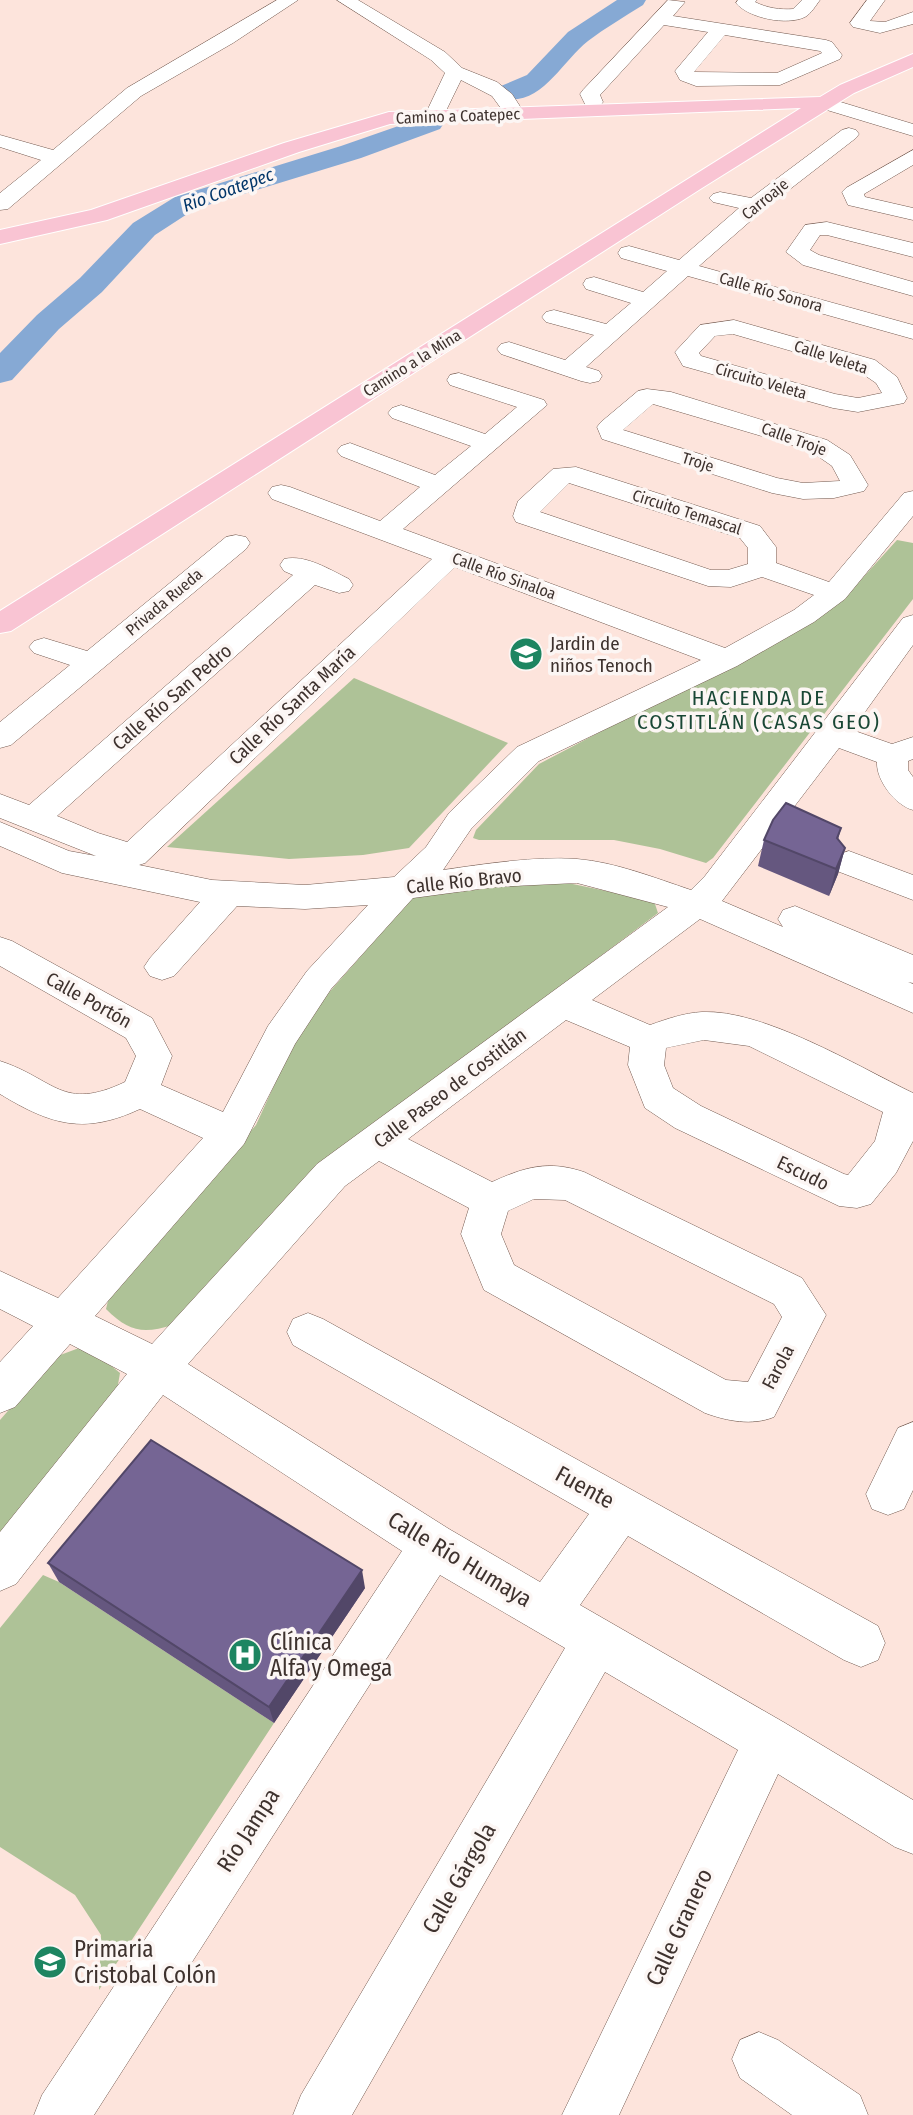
<svg xmlns="http://www.w3.org/2000/svg" width="913" height="2115" viewBox="0 0 913 2115" font-family="'Fira Sans Condensed',sans-serif">
<style>
.green{fill:#aec297}
.lines{fill:none;stroke-linecap:round;stroke-linejoin:round}
.river{fill:#86a9d4;fill-rule:evenodd}
.minor-casing{stroke:#735a50;stroke-width:1}
.major-casing{stroke:#fff;stroke-width:2}
.minor{fill:#fff;fill-rule:evenodd}
.major{fill:#f9c4d3;fill-rule:evenodd}
.wall{fill:#65577f}
.shaded-wall{fill:#524768}
.building{fill:#756594;stroke:#524768;stroke-width:2}
.labels{text-anchor:middle;dominant-baseline:central;stroke-width:7;stroke-linejoin:round;paint-order:stroke}
.far-street-label{font-size:16px;fill:#3e322e;stroke:#fcf6f4}
.far-water-label{font-size:18px;font-style:italic;fill:#02366a;stroke:#fcf6f4}
.poi-label{font-size:19px;fill:#3e322e;stroke:#fcf6f4;text-anchor:start}
.street-label{font-size:19px;fill:#3e322e;stroke:#fcf6f4}
.neighbourhood-label{font-size:21px;letter-spacing:2px;fill:#194735;stroke:#fcf6f4}
.near-street-label{font-size:23px;fill:#3e322e;stroke:#fcf6f4}
.near-poi-label{font-size:23px;fill:#3e322e;stroke:#fcf6f4;text-anchor:start}
</style>
<rect width="100%" height="100%" fill="#fde4dc"/>
<g class="green">
<path d="M897,540L913,543V599L713,858L706,863L660,849L614,840H479L473,838L476,830L539,764L811,621L857,584Z"/>
<path d="M354,678L508,743L409,848L363,855L289,859L167,847Z"/>
<path d="M568,883L654,901L658,913L305,1178L173,1325C143,1334 129,1332 106,1309L110,1293L256,1125L303,1022L412,898L511,885Z"/>
<path d="M79,1348L109,1364L120,1373L116,1396L0,1539V1420L55,1357Z"/>
<path d="M43,1575L59,1582L274,1723L99,1990L101,1935L75,1895L0,1847V1628Z"/>
</g>
<g class="lines">
<g class="river">
<path d="M617,0H646L643,5C624,17 605,28 588,41C561,62 541,108 501,98L497,92L501,86L527,75L568,32Z"/>
<path d="M430,115L440,117L444,123L440,129L361,158L195,209L155,235L102,292L59,329L12,380L0,383V353L37,315L80,278L133,223L175,197L341,146Z"/>
</g>
<defs>
<g id="minor">
<path d="M277,0H298L233,43L141,96L8,209L0,210V193L41,160L0,147V135L53,150L127,88Z"/>
<path d="M337,0H358L445,52L462,68L497,82L512,94L525,114L515,120L508,118L492,96L461,80L442,119H428L425,115L445,73L431,60Z"/>
<path d="M668,0L685,2L673,16L826,40L832,42L842,55L840,59L780,85L696,86L680,80L675,71L708,32L664,25L600,95L603,102L600,106H586L580,94L583,90ZM725,35L820,51L822,53L777,73L694,72Z"/>
<path d="M738,0H757L755,2C767,8 780,10 793,9L802,0H820C816,5 811,14 805,17C787,26 748,18 736,3Z"/>
<path d="M867,0H885L870,21L885,22L913,12V24L880,33L853,27L850,23Z"/>
<path d="M824,97L913,124V136L817,107L814,103Z"/>
<path d="M849,128L856,130L859,134L856,138L763,210L699,266L913,325V339L688,276L586,367L599,371L602,376L599,381L590,383L581,381L501,354L497,349L501,344L509,342L565,360L594,335L546,322L542,317L546,312L554,310L606,324L631,303L586,289L583,284L586,279L594,277L643,292L667,271L621,258L618,253L621,248L629,246L679,260L739,208L713,202L709,198L713,194L720,192L751,198L842,130Z"/>
<path d="M913,150V165L864,194L865,197L913,208V220L848,205L842,192L846,188Z"/>
<path d="M827,222L913,243V257L827,235H820L810,250L819,255L913,282V296L803,265L786,252L805,225Z"/>
<path d="M734,320L875,360L897,377L907,398L904,403L858,412L833,408L683,366L675,352L700,325ZM733,334L857,370L876,383L882,393L858,398L835,394L701,356L699,353L715,336Z"/>
<path d="M459,373L544,400L547,405L403,529L725,648L794,610L814,595L762,577L731,587L708,586L516,522L513,516L518,501L553,469L576,467L760,526L776,547V563L829,582L904,493L913,491V516L845,599L814,622L737,666L539,761L471,829L443,870C484,864 536,856 577,859C615,862 655,878 691,890L705,876L903,618L913,615V645L852,730L892,744L913,737V759L908,761V770L913,777V810C895,805 876,780 877,762L839,748L722,901L783,927L778,919L783,910L795,906L913,955V983L908,982L913,984V1013L700,919L592,1000L650,1025C667,1019 684,1013 702,1012C763,1009 857,1066 913,1093V1141L896,1173L871,1204L857,1208L839,1206L675,1128L645,1108L628,1065L630,1047L566,1020L408,1139L492,1182C525,1167 548,1160 584,1172L802,1278L826,1315L774,1417C752,1426 727,1421 705,1413L484,1290L461,1234L469,1208L379,1161L345,1186L188,1364L449,1529L540,1582L589,1514L293,1345L287,1332L293,1319L308,1313L323,1319L878,1626L885,1643L878,1660L861,1667L844,1660L628,1536L580,1605L785,1723L913,1800V1854L895,1847L778,1774L619,2115H562L738,1750L605,1672L352,2115H293L301,2095L565,1648L440,1575L94,2115H34L42,2095L402,1551L163,1395L16,1584L0,1591V1532L127,1374L70,1344L15,1407L0,1413V1362L33,1326L0,1309V1271L58,1298L203,1138L140,1109C84,1135 51,1125 0,1094V1061C55,1079 62,1112 125,1082L136,1056L126,1038L0,966V937L12,941L152,1018L172,1056L161,1085L223,1112L268,1026L307,971L368,905L305,909L237,906L174,976L162,980L150,976L144,967L150,958L200,902L62,873L0,846V822L69,851L96,856L0,818V794L29,805L293,575L284,571L280,565L284,559C306,554 330,570 349,579L353,585L349,591L339,593L315,585L57,816L98,833L127,842L432,559L272,499L268,493L272,487L281,485L290,487L380,521L420,487L341,456L337,451L341,446L350,443L435,475L471,446L392,418L388,413L392,408L401,405L410,408L485,434L517,407L450,385L447,380L450,375ZM569,483L740,538L748,548V564L728,570H711L540,512ZM455,567L701,660L517,747L449,813L426,847L394,877L305,885L212,880L139,865L145,863ZM577,883L668,907L317,1164L152,1344L95,1316L244,1144L295,1044L331,989L413,898L494,887ZM704,1040L749,1046L883,1112L875,1141L848,1175L844,1174L701,1106L673,1088L664,1065L666,1048ZM534,1199L565,1200L774,1304L782,1317L748,1382L726,1380L514,1265L501,1234L508,1211Z"/>
<path d="M647,389L671,392L827,440L850,455L868,485L864,491L834,498L803,499L772,493L602,439L597,427L601,422L638,391ZM653,404L809,450L832,466L840,481L803,483L777,478L623,430Z"/>
<path d="M236,535L246,537L250,543L246,549L11,745L0,748V722L70,665L34,653L29,647L34,641L44,638L87,651L226,537Z"/>
<path d="M849,851L913,875V900L837,871L832,863L837,855Z"/>
<path d="M913,1422V1490L904,1509L888,1515L872,1509L866,1494L898,1428Z"/>
<path d="M759,2032L778,2040L860,2095L868,2115H792L740,2078L732,2059L740,2040Z"/>
</g>
<path id="major" d="M913,54V67L854,93L702,188L11,631L0,633V611L801,108L390,124L299,152L107,220L0,244V230L91,210L284,143L389,112L820,97L840,85Z"/>
</defs>
<use href="#minor" class="minor-casing"/>
<use href="#major" class="major-casing"/>
<use href="#minor" class="minor"/>
<use href="#major" class="major"/>
</g>
<g class="wall">
<path d="M841,828L838,840L845,848L838,874L829,896L758,866L764,840Z"/>
<path d="M48,1563L365,1588L274,1723L59,1582Z"/>
</g>
<g class="shaded-wall">
<path d="M845,848L838,874L829,896L836,869Z"/>
<path d="M362,1570L365,1588L274,1723L269,1707Z"/>
</g>
<g class="building">
<path d="M786,803L841,828L837,838L845,848L836,869L764,840L773,820Z"/>
<path d="M151,1440L362,1570L269,1707L48,1563Z"/>
</g>
<defs>
<symbol id="school-disc" viewBox="-11 -11 22 22"><circle r="9.5" fill="#1d8561" stroke="#fcf6f4"/><path d="M0-5L7-2L0 1L-7-2ZM-4 1L0 2.5L4 1V4Q0 6-4 4Z" fill="#fff"/></symbol>
<symbol id="hospital-disc" viewBox="-11 -11 22 22"><circle r="9.5" fill="#1d8561" stroke="#fcf6f4"/><path d="M-5-5h3v3.5h4V-5h3V5h-3V1.5h-4V5h-3Z" fill="#fff"/></symbol>
</defs>
<g fill-rule="evenodd">
<use href="#school-disc" x="507" y="635" width="38" height="38"/>
<use href="#hospital-disc" x="226" y="1636" width="38" height="38"/>
<use href="#school-disc" x="31" y="1943" width="38" height="38"/>
</g>
<g class="labels">
<g class="far-street-label">
<text transform="translate(458 116) rotate(-2)">Camino a Coatepec</text>
<text transform="translate(765 199) rotate(-39)">Carroaje</text>
<text transform="translate(771 292) rotate(16)">Calle Río Sonora</text>
<text transform="translate(831 357) rotate(18)">Calle Veleta</text>
<text transform="translate(412 363) rotate(-32)">Camino a la Mina</text>
<text transform="translate(761 381) rotate(16)">Circuito Veleta</text>
<text transform="translate(794 439) rotate(20)">Calle Troje</text>
<text transform="translate(698 462) rotate(17)">Troje</text>
<text transform="translate(687 512) rotate(18)">Circuito Temascal</text>
<text transform="translate(504 576) rotate(20)">Calle Río Sinaloa</text>
<text transform="translate(164 602) rotate(-40)">Privada Rueda</text>
</g>
<g class="far-water-label">
<text transform="translate(228 190) rotate(-20)">Rio Coatepec</text>
</g>
<g class="poi-label">
<text x="550" y="643">Jardin de<tspan x="550" dy="22">niños Tenoch</tspan></text>
</g>
<g class="street-label">
<text transform="translate(172 697) rotate(-41)">Calle Río San Pedro</text>
<text transform="translate(292 705) rotate(-43)">Calle Río Santa María</text>
<text transform="translate(464 881) rotate(-6)">Calle Río Bravo</text>
<text transform="translate(89 1000) rotate(29)">Calle Portón</text>
<text transform="translate(450 1088) rotate(-37)">Calle Paseo de Costitlán</text>
<text transform="translate(803 1173) rotate(26)">Escudo</text>
<text transform="translate(778 1367) rotate(-62)">Farola</text>
</g>
<g class="neighbourhood-label">
<text x="759" y="698">HACIENDA DE<tspan x="759" dy="24">COSTITLÁN (CASAS GEO)</tspan></text>
</g>
<g class="near-street-label">
<text transform="translate(585 1487) rotate(29)">Fuente</text>
<text transform="translate(460 1559) rotate(31)">Calle Río Humaya</text>
<text transform="translate(248 1830) rotate(-57)">Río Jampa</text>
<text transform="translate(459 1878) rotate(-60)">Calle Gárgola</text>
<text transform="translate(679 1927) rotate(-65)">Calle Granero</text>
</g>
<g class="near-poi-label">
<text x="270" y="1642">Clínica<tspan x="270" dy="26">Alfa y Omega</tspan></text>
<text x="74" y="1949">Primaria<tspan x="74" dy="26">Cristobal Colón</tspan></text>
</g>
</g>
</svg>
